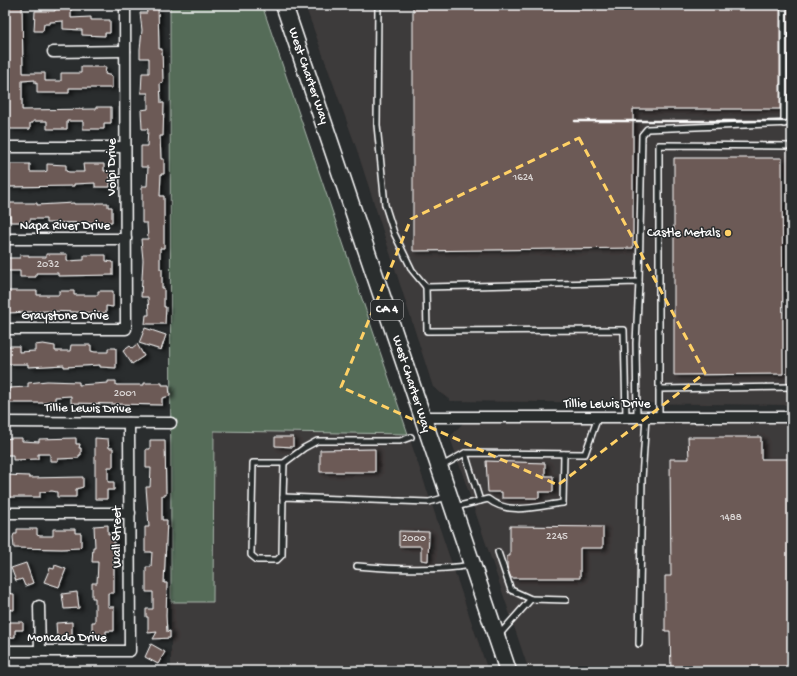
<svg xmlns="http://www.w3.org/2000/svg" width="797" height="676" viewBox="0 0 797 676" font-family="'Gochi Hand',sans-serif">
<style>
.built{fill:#3e3a3a}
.green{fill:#556c59;stroke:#aab6ac}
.building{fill:#6c5a56;stroke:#fff;filter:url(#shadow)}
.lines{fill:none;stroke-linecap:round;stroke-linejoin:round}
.service-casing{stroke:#fff;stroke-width:8}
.minor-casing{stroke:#fff;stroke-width:13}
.trunk-casing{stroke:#fff;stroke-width:19}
.service{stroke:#2a2d2e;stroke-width:5}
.minor{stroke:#2a2d2e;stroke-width:10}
.trunk{stroke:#2a2d2e;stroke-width:16}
.rail{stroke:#fff;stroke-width:2.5}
.marked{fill:none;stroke:#ffd166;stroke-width:3;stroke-dasharray:8 5;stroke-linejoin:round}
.poi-dot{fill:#ffd166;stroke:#2a2d2e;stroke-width:1.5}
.labels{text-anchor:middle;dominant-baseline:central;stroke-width:3;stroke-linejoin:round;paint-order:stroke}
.number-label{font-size:11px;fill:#dad6d5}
.shield{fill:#2a2d2e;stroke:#bfc0c0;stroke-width:1}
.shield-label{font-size:12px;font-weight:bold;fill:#fff}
.street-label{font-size:13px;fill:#fff;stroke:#2a2d2e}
.poi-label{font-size:13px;fill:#fff;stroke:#2a2d2e;text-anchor:end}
</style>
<defs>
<filter id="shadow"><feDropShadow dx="4" dy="2" stdDeviation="2" flood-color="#0009"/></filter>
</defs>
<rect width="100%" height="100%" fill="#2a2d2e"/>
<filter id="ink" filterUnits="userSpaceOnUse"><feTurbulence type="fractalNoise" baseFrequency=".025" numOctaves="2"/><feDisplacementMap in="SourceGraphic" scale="8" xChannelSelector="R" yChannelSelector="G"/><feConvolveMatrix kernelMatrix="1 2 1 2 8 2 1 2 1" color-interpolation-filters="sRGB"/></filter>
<g filter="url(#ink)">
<g class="built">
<path d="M305,5H792V405L451,401L433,387L356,147Z"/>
<path d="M598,417L792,421V671H529L450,437L463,423H499Z"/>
<path d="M214,431L408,434L488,671H171V602L213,601Z"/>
</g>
<path class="green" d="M170,5H262L408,434L214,431L213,602H171Z"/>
<g class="building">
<path d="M5,5H22L23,73H45V81H61V73H81V67H106L105,74L112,76V88H69V93H37V83L35,84V80L22,81V110L96,109V107H111V123H104V129H83V121H67V129H47V121H33V123H30V129H9V123L5,121V54H7Z"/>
<path d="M146,5H158L159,49H162L163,82L160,83L161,103H164L163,136H160L161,159H164V174H161L160,196H164V248H160V269H162V288H164V307H166L165,324H145L146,315H149L148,297H141L143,260L141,239H148L147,223H142V186H147L148,167H141V146H147L148,129H142L141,110L148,109V93H141L142,73H149V58H140V49L142,30L140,13H147Z"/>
<path d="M413,5H780V109H633V248L413,251Z"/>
<path d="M55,7H71V18L91,17V20H110V33H105V36L82,35V30L63,29V21L50,22V24H44L43,31H34L35,11H55Z"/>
<path d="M674,158H782L783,374L674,375Z"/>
<path d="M10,164H30V172H44L47,171V164L66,165V171L69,172H84L83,164H104V171H110V187H95V183L74,184V186L5,187V171H10Z"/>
<path d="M5,203H37V205L74,203V204H97V203H108V207H112V222L46,223V219H30V222H10V216H5Z"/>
<path d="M46,254H67V261L84,260V255H106V261L113,262V275L58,276V273H36V277H20V271H5V258H20V255H29V257H46Z"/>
<path d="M5,291H37V295H59V291H74V295H98V291H113V307L106,306V313L46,311L8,313V308H5Z"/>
<path d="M145,328L166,335L161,350L139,343Z"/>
<path d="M43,344L55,346V351H70L71,345H91V351L95,352H108V348H116V368L100,367V365L64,367V365L28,367V364H5V346H19V352L35,351V345Z"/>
<path d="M137,344L144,356L132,364L123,351L130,346L132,348Z"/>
<path d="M47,381L79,382V385L108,383V381H116V385H144V383H162V385H169L170,396L162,398V405L71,403V396L55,397V403H9V388L28,387V383Z"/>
<path d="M275,437H293V447L275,446Z"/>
<path d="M688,437H761V459H792V671H671L670,631H665V576H671L670,459H689Z"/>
<path d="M12,438H22V441L39,442V439L76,438V444H80L79,448H81V455H79V458L58,459V461H50V454H38V459L13,460V455H5V439Z"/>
<path d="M95,438L108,439L109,448H113V467H108V482H114V490H107V499H95Z"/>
<path d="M150,440H165L166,495H162V520H167L164,583H167L166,616L167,632L170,631V638L153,639L157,632L148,633V617H146V609H153V592H146V567H151L152,552H145V527H149L146,487H150L151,468H146V449H150Z"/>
<path d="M375,449V472H320V450Z"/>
<path d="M486,461L545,463V476H553V492H539V498H502V492H488Z"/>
<path d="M5,475L29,476V478L83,477V487L76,489V497H57V492L52,491L40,492V497H5Z"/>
<path d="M108,525V534H114V593H108V607H114V631H106V637H92V622H95V598H92V583H97L98,562H92L93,547H95L94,526Z"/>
<path d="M510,526L603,527V548H580V578H511L507,567V556H510Z"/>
<path d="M17,529H37V535L40,536H53V529H75V533H81V546L79,548L62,549L14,548L13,537L14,534H17Z"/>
<path d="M399,531L429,532L428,561L421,560V546H399Z"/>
<path d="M26,563L33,583L25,586L22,579L16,581L11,568Z"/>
<path d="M55,565L66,569L59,587L44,582L50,568L54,569Z"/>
<path d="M77,592L79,608L64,609L62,594Z"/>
<path d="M5,593L14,594V610L5,609Z"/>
<path d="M5,622H23V630H15V637L5,638Z"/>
<path d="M72,622V638H57L56,623Z"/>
<path d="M151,644L165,652L158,664L145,657Z"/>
</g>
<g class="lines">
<defs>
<g id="service">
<path d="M378,5L377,125L385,205L394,233L412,270L426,287"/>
<path d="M784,124V5"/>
<path d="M639,282L642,135L647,129L792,123"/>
<path d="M659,389L792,387"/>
<path d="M626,417L624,330L427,331L426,287L639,282L636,343L637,417"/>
<path d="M659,417V145L792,146"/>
<path d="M411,437L400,441H317L304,448L284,463H253L251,555L257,560H277L282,555L283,497L429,502L447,497"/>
<path d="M465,453L480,501"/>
<path d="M442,466L465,453L585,454L598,417"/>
<path d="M283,497L284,463"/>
<path d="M455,507L488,499C509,516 538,506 563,503L564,454"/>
<path d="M498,552L511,590L531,599"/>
<path d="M357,566C392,569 436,571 471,565"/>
<path d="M499,635L531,599L566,600"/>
<path d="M639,644L642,479L646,417"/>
</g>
<g id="minor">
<path d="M53,52L125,51"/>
<path d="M5,147H125"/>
<path d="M5,239H126"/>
<path d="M5,329H126L125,5"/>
<path d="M423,417H792"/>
<path d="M5,422L171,423"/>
<path d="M5,513H130"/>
<path d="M39,606L40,651"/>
<path d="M5,651H130L129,423"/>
</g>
<path id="trunk" d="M284,5L508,671"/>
</defs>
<use href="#service" class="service-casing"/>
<use href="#minor" class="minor-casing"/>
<use href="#trunk" class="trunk-casing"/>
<use href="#service" class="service"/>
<use href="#minor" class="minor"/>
<use href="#trunk" class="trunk"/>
<path class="rail" d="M575,121H792"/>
</g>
</g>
<path class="marked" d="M579,138L705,373L558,485L341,387L411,219Z"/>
<circle class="poi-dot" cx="728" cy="233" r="4"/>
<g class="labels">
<g class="number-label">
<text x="523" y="178">1624</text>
<text x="48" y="265">2032</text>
<text x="125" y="394">2001</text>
<text x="731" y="518">1488</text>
<text x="557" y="537">2245</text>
<text x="414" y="539">2000</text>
</g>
<rect class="shield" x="371" y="300" width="32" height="20" rx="3"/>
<g class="shield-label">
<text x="387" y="310">CA 4</text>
</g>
<g class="street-label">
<text transform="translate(308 76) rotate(71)">West Charter Way</text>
<text transform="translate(112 167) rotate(-90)">Volpi Drive</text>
<text x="65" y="226">Napa River Drive</text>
<text x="65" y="316">Graystone Drive</text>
<text transform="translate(411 384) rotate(72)">West Charter Way</text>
<text x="607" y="404">Tillie Lewis Drive</text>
<text transform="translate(88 409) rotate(1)">Tillie Lewis Drive</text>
<text transform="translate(117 537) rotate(-90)">Wall Street</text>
<text x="67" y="638">Moncado Drive</text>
</g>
<g class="poi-label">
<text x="720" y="233">Castle Metals</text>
</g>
</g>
<rect width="797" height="676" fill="none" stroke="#2a2d2e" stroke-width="20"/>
<rect x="10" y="10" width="777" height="656" fill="none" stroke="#fff" stroke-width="1.5" filter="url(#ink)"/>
</svg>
